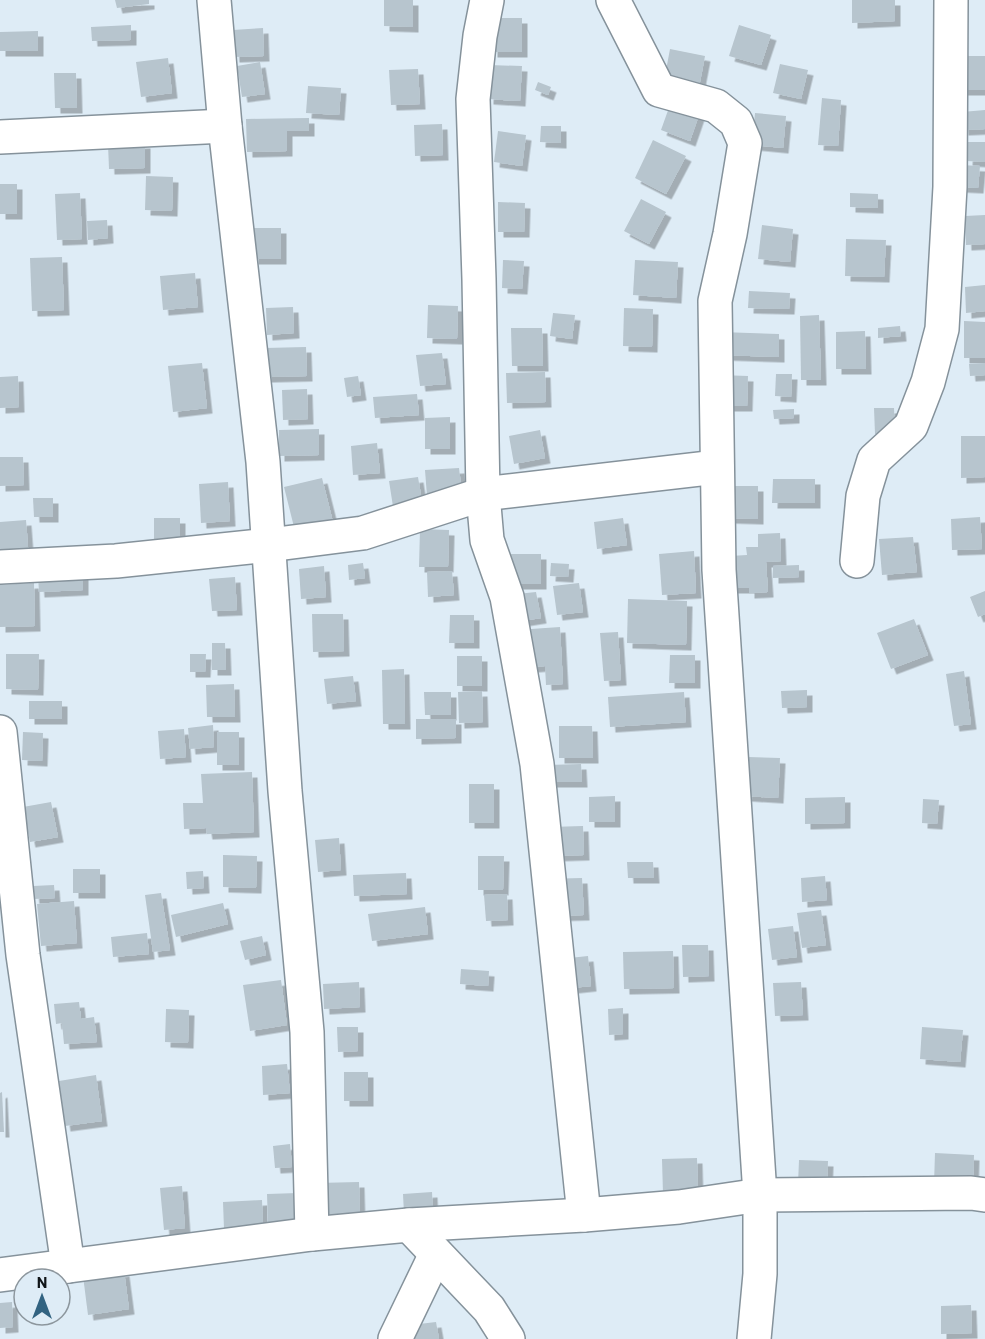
<svg xmlns="http://www.w3.org/2000/svg" width="985" height="1339" viewBox="0 0 985 1339" font-family="Barlow,sans-serif">
<style>
.building{fill:#b7c5ce;filter:url(#shadow)}
.lines{fill:none;stroke-linecap:round;stroke-linejoin:round}
.minor-casing{stroke:#85929b;stroke-width:36}
.minor{stroke:#fff;stroke-width:33}
</style>
<defs>
<filter id="shadow"><feDropShadow dx="5.5" dy="5.5" stdDeviation="0" flood-color="#0004"/></filter>
</defs>
<rect width="100%" height="100%" fill="#deecf6"/>
<g class="building">
<path d="M115,0H149V4L117,8Z"/>
<path d="M384,0H413V27L384,26Z"/>
<path d="M852,0H895V21L852,23Z"/>
<rect x="492" y="18" width="30" height="34"/>
<path d="M131,25V40L92,41L91,27Z"/>
<path d="M739,25L771,35L761,65L729,56Z"/>
<path d="M263,28L264,56L234,57L233,30Z"/>
<path d="M38,31V51H0V32Z"/>
<path d="M670,49L705,56L699,87L664,81Z"/>
<rect x="959" y="56" width="26" height="34"/>
<path d="M168,58L172,93L141,97L136,62Z"/>
<path d="M260,62L265,94L242,97L237,66Z"/>
<path d="M780,64L808,70L801,99L773,93Z"/>
<path d="M489,65L522,66L520,101L488,99Z"/>
<path d="M418,69L420,104L391,105L389,70Z"/>
<path d="M54,73H76L77,108H55Z"/>
<path d="M538,82L551,87L548,95L535,90Z"/>
<path d="M308,86L341,88L339,115L306,113Z"/>
<path d="M822,98L841,100L838,146L818,145Z"/>
<path d="M671,102L700,112L690,141L661,130Z"/>
<path d="M985,110V129L963,130L962,112Z"/>
<path d="M755,113L786,116L783,148L752,145Z"/>
<path d="M309,118V131H287V151L247,152L246,119Z"/>
<path d="M442,124L443,155L415,156L414,125Z"/>
<path d="M541,126H561V143L540,142Z"/>
<path d="M498,131L526,135L522,166L494,162Z"/>
<path d="M653,140L686,156L666,194L635,178Z"/>
<path d="M968,142H985V162L967,161Z"/>
<path d="M145,143V168L109,169L108,144Z"/>
<path d="M960,165L980,166L978,188L958,187Z"/>
<path d="M146,176L173,177L172,211L145,210Z"/>
<rect x="0" y="184" width="17" height="30"/>
<path d="M80,193L82,239L57,240L55,194Z"/>
<path d="M850,193L878,194V208L850,207Z"/>
<path d="M641,199L666,212L649,244L624,231Z"/>
<path d="M498,202L525,203L524,232H498Z"/>
<path d="M985,215V244L966,245L965,216Z"/>
<path d="M107,220L108,238L88,240L87,221Z"/>
<path d="M762,225L793,229L790,262L758,259Z"/>
<rect x="253" y="228" width="28" height="31"/>
<path d="M846,239L886,240L884,277L845,276Z"/>
<path d="M62,257L64,310L32,311L30,258Z"/>
<path d="M503,260L524,261L522,289L502,288Z"/>
<path d="M635,260L678,262L676,298L633,295Z"/>
<path d="M195,273L198,307L163,310L160,276Z"/>
<path d="M985,285V311L966,313L965,287Z"/>
<path d="M749,291L790,293L789,309L748,308Z"/>
<path d="M428,305L458,306L457,339L427,338Z"/>
<path d="M293,307L294,333L267,335L266,308Z"/>
<path d="M624,308L653,309L652,347L623,346Z"/>
<path d="M553,313L575,315L572,339L550,336Z"/>
<path d="M819,315L821,380H801L800,316Z"/>
<path d="M964,321L985,322V358H964Z"/>
<path d="M900,326L901,336L878,338V328Z"/>
<path d="M511,328H542L543,366H512Z"/>
<path d="M865,331L866,369H836V332Z"/>
<path d="M721,332L779,334V357L720,355Z"/>
<path d="M306,347L307,376L266,377L265,348Z"/>
<path d="M442,353L446,384L420,386L416,355Z"/>
<path d="M202,363L207,408L173,412L168,366Z"/>
<path d="M985,363V375L970,376L969,364Z"/>
<path d="M545,372L546,402L507,403L506,373Z"/>
<path d="M776,374H792L791,397L775,396Z"/>
<path d="M720,375L748,376L747,406H719Z"/>
<path d="M18,376L19,407L0,408V377Z"/>
<path d="M358,376L361,395L347,397L344,378Z"/>
<path d="M307,389L308,419L283,420L282,390Z"/>
<path d="M417,394L419,415L375,418L373,397Z"/>
<path d="M874,408H894L895,433L875,434Z"/>
<path d="M794,409V418L774,419L773,410Z"/>
<path d="M450,417V449H425V418Z"/>
<path d="M319,429V455L279,456V430Z"/>
<path d="M540,430L545,458L514,464L509,436Z"/>
<path d="M961,436H985V477L961,478Z"/>
<path d="M377,443L380,473L353,475L351,446Z"/>
<path d="M0,457H23L24,485L0,486Z"/>
<path d="M459,468L462,494L427,496L425,470Z"/>
<path d="M418,477L423,508L394,513L389,481Z"/>
<path d="M322,478L333,522L295,531L284,487Z"/>
<path d="M773,479H815V503H772Z"/>
<path d="M228,482L230,521L201,523L199,484Z"/>
<path d="M727,486H758V519L726,518Z"/>
<path d="M33,498H53V517H34Z"/>
<path d="M980,517L982,549L952,550L951,519Z"/>
<rect x="154" y="518" width="26" height="22"/>
<path d="M623,518L627,545L597,549L594,522Z"/>
<path d="M26,520L29,560L0,563V522Z"/>
<path d="M420,529L449,530L448,567H419Z"/>
<path d="M780,533L781,561L766,562L768,592L749,593V588H732L730,556L747,555L746,547H758V534Z"/>
<path d="M913,537L917,572L882,575L879,539Z"/>
<path d="M694,551L696,593L662,595L659,554Z"/>
<rect x="509" y="554" width="32" height="30"/>
<path d="M363,563L365,578L349,580L348,565Z"/>
<path d="M551,563L569,564L568,577L550,576Z"/>
<path d="M799,565V577L773,578V566Z"/>
<path d="M324,566L326,597L301,599L299,569Z"/>
<path d="M452,571L454,595L428,597L427,572Z"/>
<path d="M83,573V590L39,592L38,575Z"/>
<path d="M235,577L237,610L212,611L209,579Z"/>
<path d="M34,583L35,626L0,627V585Z"/>
<path d="M579,583L583,612L557,615L553,586Z"/>
<path d="M985,591V614L978,617L970,597Z"/>
<path d="M536,592L541,618L522,621L517,594Z"/>
<path d="M628,599L687,601L686,645L627,643Z"/>
<path d="M312,614H343L344,651L313,652Z"/>
<path d="M450,615H474V643H449Z"/>
<path d="M914,619L928,655L891,669L877,633Z"/>
<path d="M560,627L563,684L546,685L545,666L532,667L531,629Z"/>
<path d="M618,632L621,680L604,681L600,633Z"/>
<path d="M212,643H225L226,670H212Z"/>
<path d="M6,654H39L38,690L6,689Z"/>
<path d="M190,654H206L205,672H190Z"/>
<path d="M670,655H695V683H669Z"/>
<rect x="457" y="656" width="25" height="30"/>
<path d="M404,669L405,724H383L382,670Z"/>
<path d="M964,671L971,724L954,726L946,674Z"/>
<path d="M353,676L356,701L327,704L324,679Z"/>
<path d="M234,684L235,717H207L206,685Z"/>
<path d="M807,690V707L782,708L781,691Z"/>
<path d="M482,691L483,722L459,723L458,692Z"/>
<path d="M424,692H451V715H425Z"/>
<path d="M684,692L686,722L610,727L608,697Z"/>
<rect x="29" y="701" width="33" height="18"/>
<path d="M416,719H456V738L416,739Z"/>
<path d="M213,725L214,747L190,749L188,728Z"/>
<path d="M559,726H592L593,758H559Z"/>
<path d="M184,729L186,757L160,759L158,731Z"/>
<path d="M23,732L43,733L42,761L22,760Z"/>
<rect x="217" y="732" width="22" height="33"/>
<path d="M748,757L780,758L778,798L746,796Z"/>
<path d="M581,764L582,782H548V765Z"/>
<path d="M252,772L254,832L207,834L206,828L184,829L183,803H203L201,774Z"/>
<rect x="469" y="784" width="25" height="39"/>
<path d="M615,796V822H589V797Z"/>
<path d="M845,797V823L805,824V798Z"/>
<path d="M923,799L939,800L937,824L922,823Z"/>
<path d="M51,802L58,837L30,842L23,807Z"/>
<path d="M583,826L584,855L551,856L550,827Z"/>
<path d="M339,838L341,870L318,872L315,840Z"/>
<path d="M223,855L257,856L256,888L223,887Z"/>
<path d="M478,856H504L503,890H478Z"/>
<path d="M627,862H653L654,878H628Z"/>
<rect x="73" y="869" width="27" height="24"/>
<path d="M203,871L204,888L187,889L186,872Z"/>
<path d="M406,873L407,894L354,896L353,875Z"/>
<path d="M825,876L827,900L802,902L801,878Z"/>
<path d="M582,878L584,915L545,916L543,879Z"/>
<path d="M54,885L55,898L34,899L33,886Z"/>
<path d="M161,893L170,950L153,952L145,895Z"/>
<path d="M507,894L508,920L486,921L484,895Z"/>
<path d="M74,901L77,943L41,946L37,904Z"/>
<path d="M223,903L228,924L176,937L171,915Z"/>
<path d="M425,907L428,934L372,941L368,914Z"/>
<path d="M821,910L826,945L802,948L797,913Z"/>
<path d="M793,926L797,957L772,960L768,929Z"/>
<path d="M147,933L149,954L113,957L111,937Z"/>
<path d="M262,936L266,955L245,960L240,941Z"/>
<path d="M682,945H708L709,976L683,977Z"/>
<path d="M673,951L674,988L624,989L623,952Z"/>
<path d="M588,956L591,986L563,989L560,959Z"/>
<path d="M461,969L489,971L488,986L460,984Z"/>
<path d="M281,980L287,1025L250,1031L243,985Z"/>
<path d="M359,982L360,1007L324,1009L323,984Z"/>
<path d="M801,982L803,1015L775,1016L773,983Z"/>
<path d="M79,1002L81,1019L94,1017L97,1042L64,1044L62,1023L56,1024L54,1004Z"/>
<path d="M623,1008V1034L609,1035L608,1009Z"/>
<path d="M166,1009L189,1010L188,1043L165,1042Z"/>
<path d="M337,1027H358V1051L338,1052Z"/>
<path d="M922,1027L963,1030L960,1062L920,1059Z"/>
<path d="M287,1064L290,1093L263,1095L262,1066Z"/>
<rect x="344" y="1072" width="24" height="29"/>
<path d="M96,1075L102,1121L65,1126L59,1081Z"/>
<path d="M2,1092L4,1132H0V1093Z"/>
<path d="M290,1144L292,1167L275,1168L273,1146Z"/>
<path d="M935,1153L974,1155L973,1185L934,1184Z"/>
<path d="M697,1158L698,1193L663,1194L662,1159Z"/>
<path d="M799,1160L828,1161L827,1185L798,1184Z"/>
<path d="M359,1182L360,1218L318,1219L317,1183Z"/>
<path d="M182,1186L185,1228L164,1230L160,1188Z"/>
<path d="M432,1192L433,1213L404,1214L403,1194Z"/>
<path d="M298,1193L299,1222L268,1223L267,1194Z"/>
<path d="M262,1200L263,1227L224,1229L223,1202Z"/>
<path d="M124,1271L129,1309L88,1315L83,1276Z"/>
<path d="M12,1302L13,1327L0,1328V1303Z"/>
<path d="M971,1305L972,1333L941,1334V1306Z"/>
<path d="M436,1322L439,1339H413L411,1325Z"/>
</g>
<g class="lines">
<defs>
<g id="minor">
<path d="M214,0L225,126L263,462L285,791L307,1032L312,1234"/>
<path d="M487,0L480,36L473,99L479,279L483,494L487,540L507,597L537,764L584,1215"/>
<path d="M613,0L659,90L716,106L736,122L745,143L730,234L715,301L719,570L760,1195V1274L754,1339"/>
<path d="M0,137L225,126"/>
<path d="M857,561L863,496L874,460L911,426L928,382L942,329L950,187L951,0"/>
<path d="M0,567L116,561L269,545L363,533L483,494L717,467"/>
<path d="M0,732L23,955L68,1266"/>
<path d="M409,1225L489,1309L508,1339"/>
<path d="M0,1275L312,1234L409,1225L584,1215L679,1207L760,1195L971,1193L985,1195"/>
<path d="M395,1339L436,1254"/>
</g>
</defs>
<use href="#minor" class="minor-casing"/>
<use href="#minor" class="minor"/>
</g>
<g transform="translate(42 1297)"><circle r="28" fill="#deecf6" stroke="#8c969d" stroke-width="1.5"/>
<path d="M0-4.5L10 22L0 15L-10 22Z" fill="#326381"/>
<text y="-9" font-size="16" font-weight="bold" text-anchor="middle" fill="#101518">N</text>
</g>
</svg>
